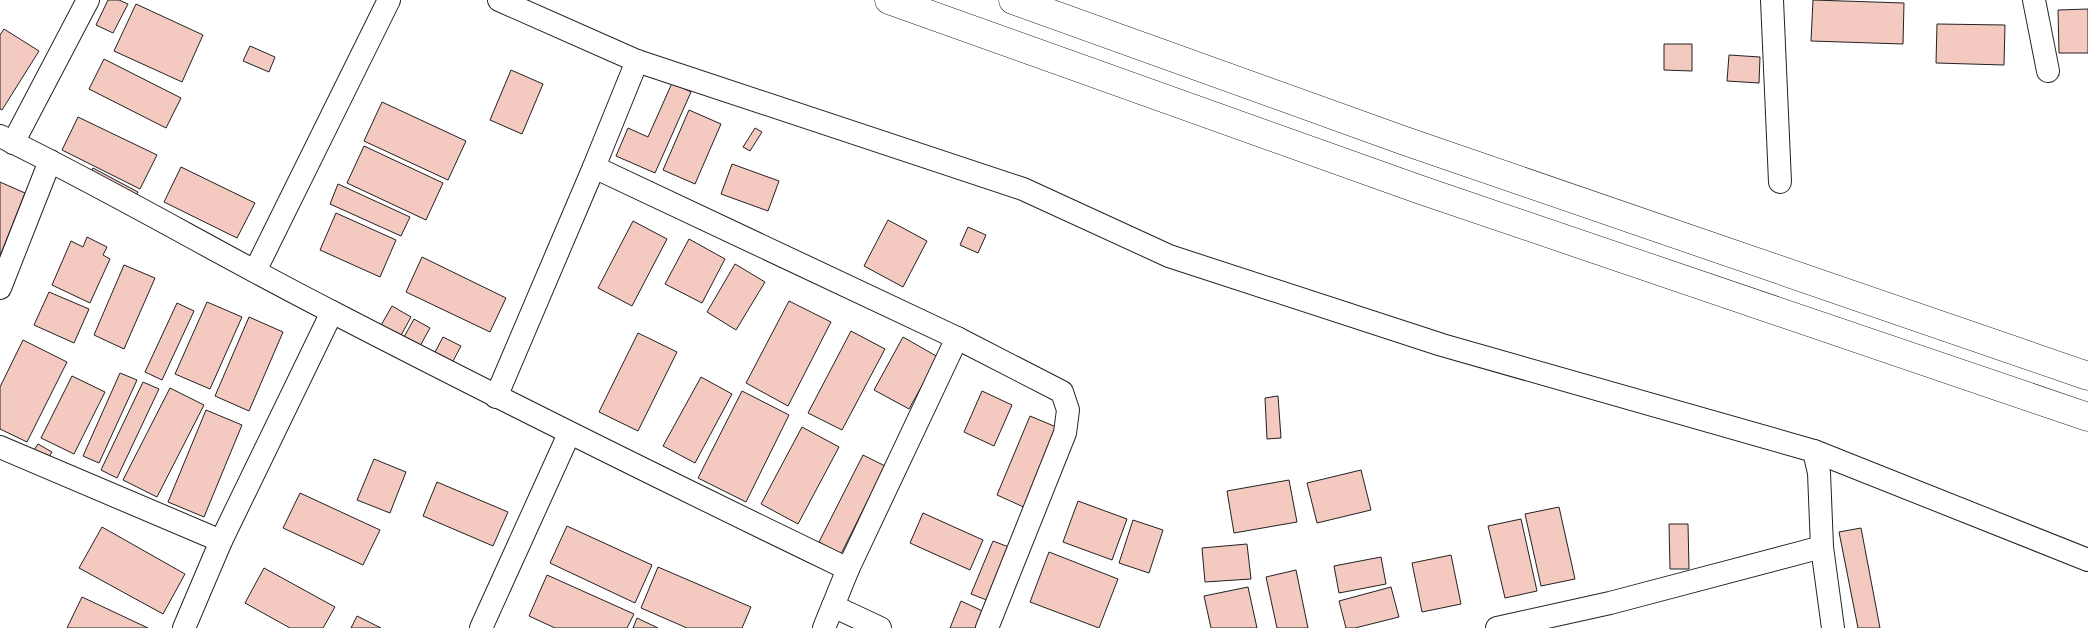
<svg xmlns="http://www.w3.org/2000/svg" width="2088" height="628" viewBox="0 0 2088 628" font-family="'IBM Plex Sans',sans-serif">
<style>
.building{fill:#f3c9c0;stroke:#222}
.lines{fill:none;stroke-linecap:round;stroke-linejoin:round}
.minor-casing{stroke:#222;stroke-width:24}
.motorway-casing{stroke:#222;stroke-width:29}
.minor{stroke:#fff;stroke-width:22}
.motorway{stroke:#fff;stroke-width:28}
</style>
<rect width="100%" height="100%" fill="#fff"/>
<g class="building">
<path d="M108,0H119L128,4L113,33L96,25Z"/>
<path d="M1813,0L1904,3L1903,44L1811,41Z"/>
<path d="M136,4L203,35L182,82L114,51Z"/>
<path d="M2088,9V53H2059L2058,10Z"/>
<path d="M1937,24L2005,25L2004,65L1936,63Z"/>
<path d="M4,29L39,51L2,110L0,109V35Z"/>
<path d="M1664,44H1692V71L1664,70Z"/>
<path d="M250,46L275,57L269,72L243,61Z"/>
<path d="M1729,55L1760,57L1759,83L1727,81Z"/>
<path d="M104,59L181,98L166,128L89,89Z"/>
<path d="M511,70L543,84L522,134L490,120Z"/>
<path d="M672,83L691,92L655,173L616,156L628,128L648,137Z"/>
<path d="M382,102L466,141L448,180L364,141Z"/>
<path d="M689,110L721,124L695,184L663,170Z"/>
<path d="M78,117L157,155L140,189L62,150Z"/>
<path d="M755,128L762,132L750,151L743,147Z"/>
<path d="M364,146L443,183L426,220L347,183Z"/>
<path d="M732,164L779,181L768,211L721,194Z"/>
<path d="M181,167L255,203L237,238L164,202Z"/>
<path d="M93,168L138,192L132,203L87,179Z"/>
<path d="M0,182L25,193L0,256Z"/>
<path d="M338,184L410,217L401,236L330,204Z"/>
<path d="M336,213L396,240L380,277L320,250Z"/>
<path d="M888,220L927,241L903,287L864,266Z"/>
<path d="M633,221L667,239L632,306L598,288Z"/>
<path d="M968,227L986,235L978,253L960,245Z"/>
<path d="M87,237L107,247L103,255L110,259L90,303L52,285L71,241L83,247Z"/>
<path d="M689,239L725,259L702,303L665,284Z"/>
<path d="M422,257L506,298L490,332L406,292Z"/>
<path d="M735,264L765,282L736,330L707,312Z"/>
<path d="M124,265L155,278L124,349L94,335Z"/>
<path d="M49,292L89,309L74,343L34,325Z"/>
<path d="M789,301L831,322L788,406L746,383Z"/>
<path d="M207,302L242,317L210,389L175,374Z"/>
<path d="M177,303L194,311L162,380L145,372Z"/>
<path d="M392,306L411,317L399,339L380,327Z"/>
<path d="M249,317L283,332L249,411L215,396Z"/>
<path d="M414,319L430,328L420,346L404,337Z"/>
<path d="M851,331L885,349L842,430L808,413Z"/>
<path d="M638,333L677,352L638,431L599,412Z"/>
<path d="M443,337L461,346L452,363L434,354Z"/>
<path d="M903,337L938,357L909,409L874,390Z"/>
<path d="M23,340L67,362L27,442L0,429V387Z"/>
<path d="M120,373L137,380L99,463L83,456Z"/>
<path d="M72,376L105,392L74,454L41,438Z"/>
<path d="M701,377L732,394L695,463L663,446Z"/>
<path d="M143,382L159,389L117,478L101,470Z"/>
<path d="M170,388L204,405L157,497L123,480Z"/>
<path d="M742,391L789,415L746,502L698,478Z"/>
<path d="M982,391L1012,405L994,446L964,432Z"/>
<path d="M1278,396L1281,438L1267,439L1265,398Z"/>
<path d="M206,410L242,425L204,517L168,502Z"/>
<path d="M1030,416L1061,429L1028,509L997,495Z"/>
<path d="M802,427L839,447L798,524L761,504Z"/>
<path d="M38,444L52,452L45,464L31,455Z"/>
<path d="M863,455L885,466L841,554L819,542Z"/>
<path d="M374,459L406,472L390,513L357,500Z"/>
<path d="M1361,470L1371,510L1317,523L1307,483Z"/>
<path d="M1289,480L1297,522L1234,533L1227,491Z"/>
<path d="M437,482L508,512L493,546L423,516Z"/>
<path d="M300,493L380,530L363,565L283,528Z"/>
<path d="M1078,501L1127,519L1112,560L1063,542Z"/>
<path d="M1559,507L1575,579L1541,586L1525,514Z"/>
<path d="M923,513L983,540L970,570L910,543Z"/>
<path d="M1521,519L1537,591L1505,598L1488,526Z"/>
<path d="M1133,520L1163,530L1149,573L1119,563Z"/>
<path d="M1669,524H1688L1689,569H1670Z"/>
<path d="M567,526L652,565L635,603L550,563Z"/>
<path d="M102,527L185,574L163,614L79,568Z"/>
<path d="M1861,528L1880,628H1858L1839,532Z"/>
<path d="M993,541L1014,549L992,602L971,594Z"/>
<path d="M1247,544L1251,579L1205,582L1202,548Z"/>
<path d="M1049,552L1118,579L1099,628L1030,602Z"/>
<path d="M1451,555L1461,604L1422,612L1412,563Z"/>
<path d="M1381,557L1386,584L1339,593L1334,566Z"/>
<path d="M658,567L751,607L742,628H687L641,608Z"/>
<path d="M264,568L335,607L323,628H290L245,603Z"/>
<path d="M1296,570L1308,628H1277L1266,577Z"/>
<path d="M547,575L634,614L627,628H555L529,616Z"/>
<path d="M1248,587L1257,628H1211L1204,596Z"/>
<path d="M1391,587L1399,617L1355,628H1346L1339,601Z"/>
<path d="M82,597L148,628H67Z"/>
<path d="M961,601L989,614L983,628H950Z"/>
<path d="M357,616L381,628H351Z"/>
<path d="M637,618L658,628H633Z"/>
</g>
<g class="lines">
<defs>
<g id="minor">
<path d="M499,0L637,61L1023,189L1169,256L1442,345L1814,451L2088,560"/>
<path d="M1772,0L1780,182"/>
<path d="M2034,0L2048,71"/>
<path d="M637,61L594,167L957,338L1062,392L1068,410L1065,433L987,628"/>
<path d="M0,136C113,191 222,256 334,313C504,401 676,486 848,569"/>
<path d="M13,143L88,0"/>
<path d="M255,271L389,0"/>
<path d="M0,288L50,161"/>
<path d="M496,397L594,167"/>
<path d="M0,447L221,541"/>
<path d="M1814,451L1819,473L1822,547L1833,628"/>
<path d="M833,606L880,628"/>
<path d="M184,628L221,541L332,312"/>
<path d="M481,628L569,434"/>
<path d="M824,628L848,569L957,338"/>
<path d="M1497,628L1610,603L1822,547"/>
</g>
<g id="motorway">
<path d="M889,0L1421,190L2088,417"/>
<path d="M1013,0L1405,141L2088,376"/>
</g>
</defs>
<use href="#minor" class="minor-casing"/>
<use href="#motorway" class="motorway-casing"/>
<use href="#minor" class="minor"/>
<use href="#motorway" class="motorway"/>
</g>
</svg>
